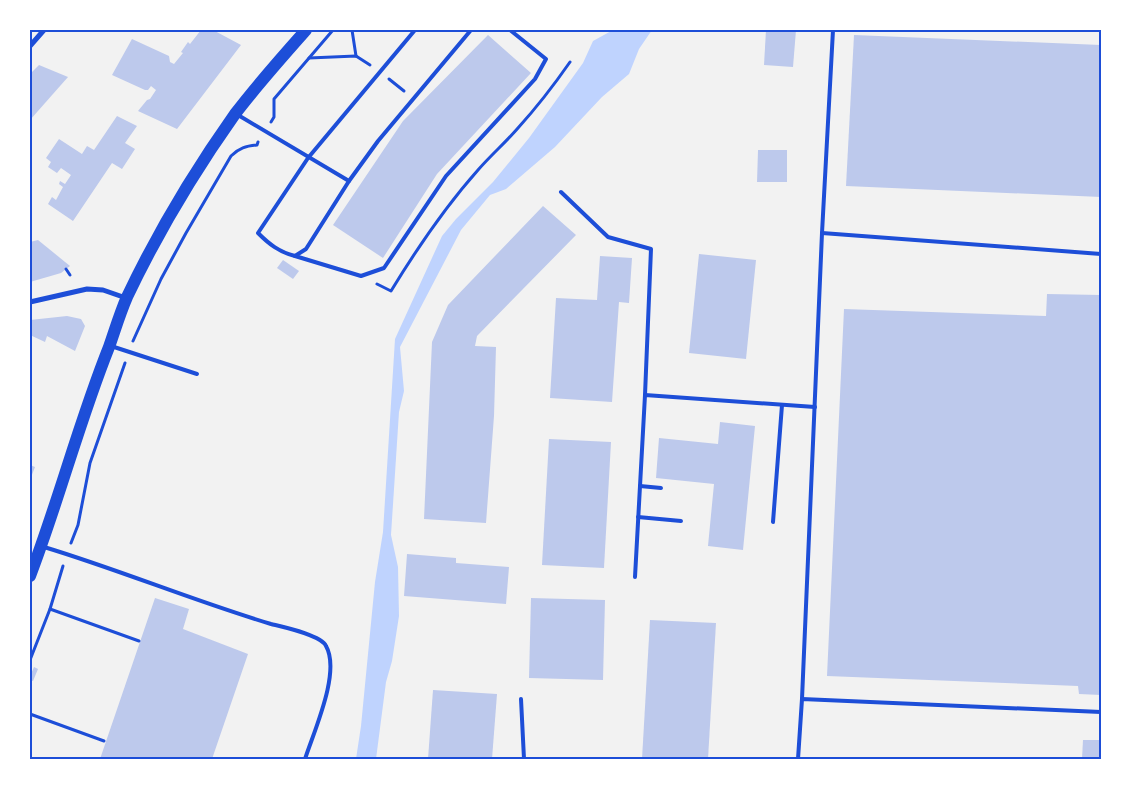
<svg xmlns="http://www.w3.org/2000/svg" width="1131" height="789" viewBox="0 0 1131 789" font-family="'Noto Serif',serif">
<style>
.water{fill:#bfd3fe}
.building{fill:#bdc9ec}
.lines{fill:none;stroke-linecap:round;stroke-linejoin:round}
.path{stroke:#1d4ed8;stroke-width:3}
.service{stroke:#1d4ed8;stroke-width:4}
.minor{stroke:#1d4ed8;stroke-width:5}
.primary{stroke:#1d4ed8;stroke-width:12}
.neatline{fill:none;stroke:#1d4ed8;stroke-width:2}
</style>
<rect width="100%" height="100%" fill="#f2f2f2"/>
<path class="water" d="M613,30H652L639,49L629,74L602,97L555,147L506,189L490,195L461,230L400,347L404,391L399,412L391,535L398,567L399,616L392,661L386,682L376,759H356L361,726L375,582L383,532L395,339L442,236L456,219L493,182L529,138L583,63L593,41Z"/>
<g class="building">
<path d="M201,30H213L241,45L177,129L138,111L147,100L150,99L156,90L151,86L148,90H145L112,75L132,39L169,56L170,62L174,64L183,53L181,52L188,42L190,44Z"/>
<path d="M766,30H796L793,67L764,65Z"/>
<path d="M488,35L531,73L437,174L383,258L333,225L403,121Z"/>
<path d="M854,35L1101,45V197L846,186Z"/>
<path d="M39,65L68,77L30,120V74Z"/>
<path d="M117,116L137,126L125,143L135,149L122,169L112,163L73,221L48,204L52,197L56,200L63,187L59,184L60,181L65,184L71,175L61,168L57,173L48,167L51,162L46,158L59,139L82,154L87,146L94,150Z"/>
<path d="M758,150H787V182H757Z"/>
<path d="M543,206L576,235L477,336L475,346L496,347L494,416L486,523L424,519L432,342L448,305Z"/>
<path d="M38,240L70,266L61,273L30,282V242Z"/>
<path d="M699,254L756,260L746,359L689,353Z"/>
<path d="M600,256L632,258L629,303L619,302L612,402L550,398L556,298L597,300Z"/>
<path d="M283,260L299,271L293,279L277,268Z"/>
<path d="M1047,294L1101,295V695L1079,694L1078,686L827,676L844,309L1046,316Z"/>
<path d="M67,316L81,319L85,326L75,351L47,336L45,342L30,335V320Z"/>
<path d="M720,422L755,426L743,550L708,546L714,484L656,478L659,438L718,444Z"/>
<path d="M549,439L611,442L604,568L542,565Z"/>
<path d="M30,465L35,467L30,480Z"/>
<path d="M407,554L456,558V563L509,567L506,604L404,596Z"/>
<path d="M155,598L189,609L183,629L248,654L212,759H100Z"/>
<path d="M531,598L605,600L603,680L529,678Z"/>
<path d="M650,620L716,623L708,759H642Z"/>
<path d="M34,667L38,669L33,681L30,680V676Z"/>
<path d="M433,690L497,694L492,759H428Z"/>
<path d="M1083,740H1101V759H1082Z"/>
</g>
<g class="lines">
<g class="path">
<path d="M352,30L356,56"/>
<path d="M309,58L356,56L370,65"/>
<path d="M389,79L404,91"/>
<path d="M271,122L274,117V99L333,30"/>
<path d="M66,269L70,275"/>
<path d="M377,284L391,291C416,250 446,206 478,170C491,155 505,143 518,128C537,107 554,85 570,62"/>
<path d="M133,341L161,279L186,233L231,156C239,148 246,146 257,145L258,142"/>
<path d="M71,543L78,525L90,463L125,363"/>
<path d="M50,609L139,641"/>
<path d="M30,660L50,609L63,566"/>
<path d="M30,714L104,741"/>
</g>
<g class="service">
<path d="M238,115L349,181L306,249L295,256C279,252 269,244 258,233L308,158L415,30"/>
<path d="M349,181L378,141L471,30"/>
<path d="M561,192L608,237L651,249L645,395"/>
<path d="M822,233L1101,254"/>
<path d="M295,256L361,276L384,268L446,176L535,79L546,59L510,30"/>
<path d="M111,346L197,374"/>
<path d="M640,486L661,488"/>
<path d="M638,517L681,521"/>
<path d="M773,522L782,405"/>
<path d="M44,547C120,570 194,601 271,624C283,627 321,635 326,646C341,672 314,731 305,759"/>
<path d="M635,577L645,395L815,407"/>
<path d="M521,699L524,759"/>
<path d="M802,699L822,233L833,30"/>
<path d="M798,759L802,699L1101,712"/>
</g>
<g class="minor">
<path d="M30,46L44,30"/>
<path d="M30,302L87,289L103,290L126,298"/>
</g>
<path class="primary" d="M30,576C59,500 79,422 109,347C115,330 120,313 127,297C156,236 196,169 235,114C257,85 282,57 306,30"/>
</g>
<rect width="1131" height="789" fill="none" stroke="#ffffff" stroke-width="62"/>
<rect x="31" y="31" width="1069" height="727" class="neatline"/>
</svg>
